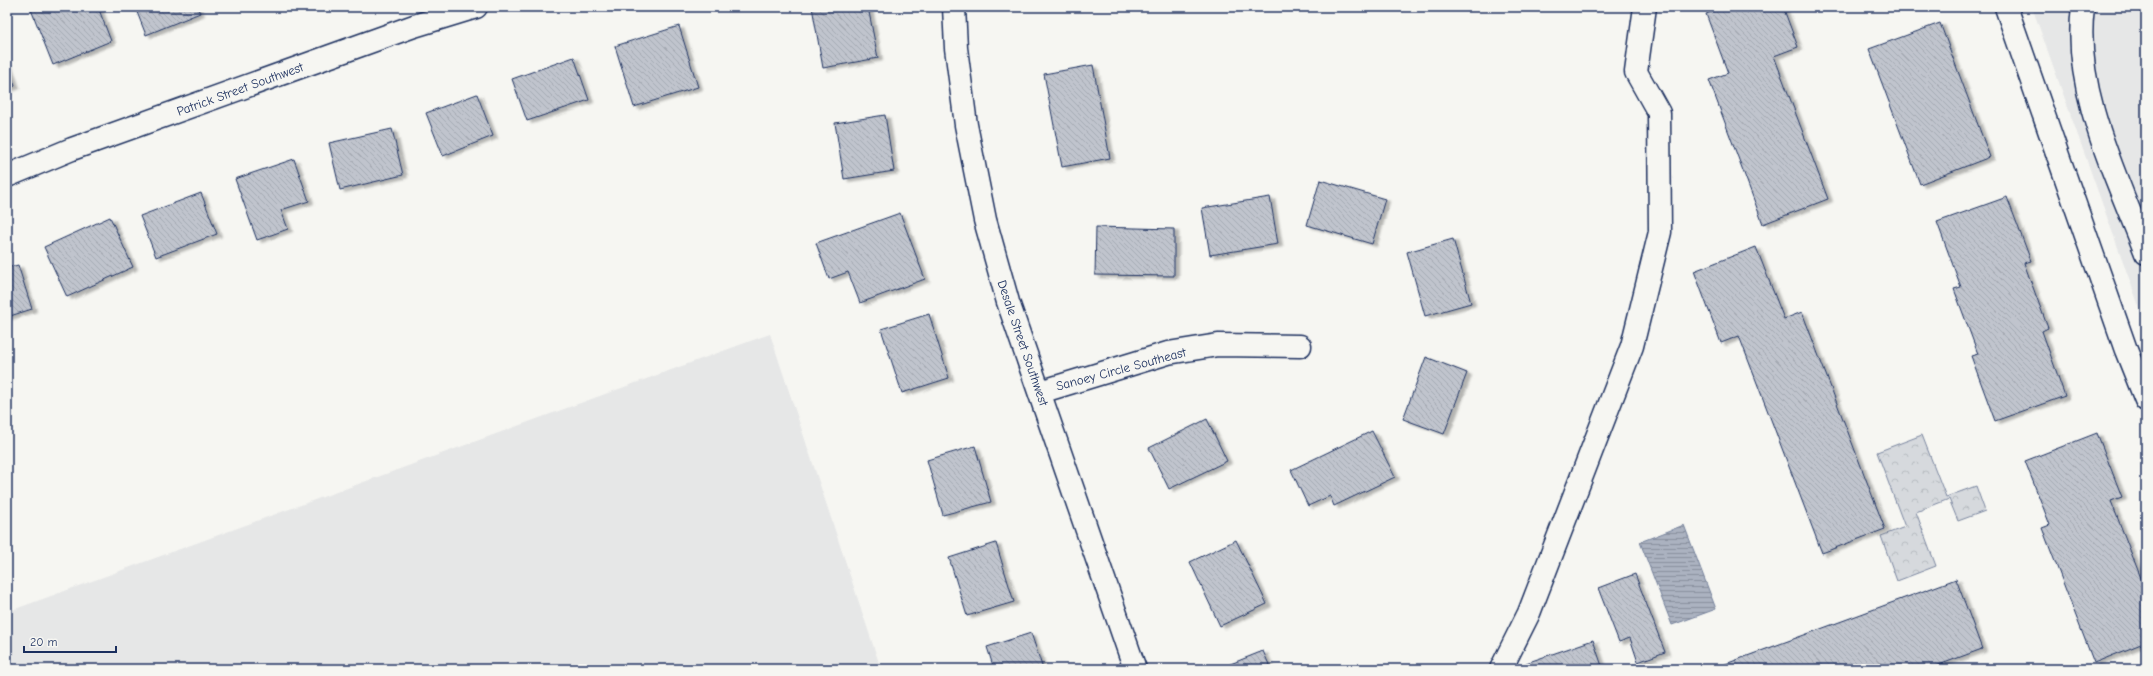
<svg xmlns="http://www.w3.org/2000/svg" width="2153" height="676" viewBox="0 0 2153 676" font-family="'Comic Neue',sans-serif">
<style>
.built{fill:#e6e7e7}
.park{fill:url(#park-crowns);stroke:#78849e}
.water{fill:url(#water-rules);stroke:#717e99}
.building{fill:url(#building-back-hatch);stroke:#1b2f5e;filter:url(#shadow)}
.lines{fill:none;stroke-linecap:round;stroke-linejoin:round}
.minor-casing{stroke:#1b2f5e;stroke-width:25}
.minor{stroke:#f6f6f2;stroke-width:22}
.labels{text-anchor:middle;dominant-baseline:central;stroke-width:4;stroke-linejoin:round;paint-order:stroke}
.street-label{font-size:13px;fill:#1b2f5e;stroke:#f6f6f2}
</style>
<defs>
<pattern id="park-crowns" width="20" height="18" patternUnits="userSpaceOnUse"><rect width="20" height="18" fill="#d6d9dd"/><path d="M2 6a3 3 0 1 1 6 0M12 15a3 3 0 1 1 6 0" fill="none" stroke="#b7bbc0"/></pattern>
<pattern id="water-rules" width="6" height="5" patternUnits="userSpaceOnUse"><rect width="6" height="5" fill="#abb2c0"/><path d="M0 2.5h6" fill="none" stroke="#8a919f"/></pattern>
<pattern id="building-back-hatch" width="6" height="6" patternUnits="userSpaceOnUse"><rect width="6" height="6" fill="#c0c4cd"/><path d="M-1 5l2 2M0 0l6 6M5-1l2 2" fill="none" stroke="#a4a9b2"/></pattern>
<filter id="shadow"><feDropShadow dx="4.5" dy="2.5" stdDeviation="1" flood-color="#0004"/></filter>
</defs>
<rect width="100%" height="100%" fill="#f6f6f2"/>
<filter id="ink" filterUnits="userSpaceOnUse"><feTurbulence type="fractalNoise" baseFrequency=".025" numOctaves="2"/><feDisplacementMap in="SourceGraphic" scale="8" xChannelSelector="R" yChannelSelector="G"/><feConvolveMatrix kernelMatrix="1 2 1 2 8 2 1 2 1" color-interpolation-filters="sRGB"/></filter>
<g filter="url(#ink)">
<g class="built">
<path d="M2032,7H2104L2146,13V326Z"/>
<path d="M770,334L881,669H7V612Z"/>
</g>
<path class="park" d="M1922,435L1946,497L1976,486L1985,511L1958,521L1949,499L1916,512L1936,566L1897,581L1881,536L1905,527L1877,452Z"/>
<path class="water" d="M1684,525L1716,609L1672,625L1640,542Z"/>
<g class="building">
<path d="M30,7H98L111,41L53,65Z"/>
<path d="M135,7H197L200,13L146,35Z"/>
<path d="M812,7H868L878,58L823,68Z"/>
<path d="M1724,7H1783L1798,47L1774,56L1828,199L1763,224L1709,80L1728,73L1706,14Z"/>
<path d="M1940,23L1990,157L1920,184L1869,49Z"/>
<path d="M679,26L698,87L634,107L615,46Z"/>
<path d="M574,57L589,100L527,121L512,79Z"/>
<path d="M7,63L15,86L7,89Z"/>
<path d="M1093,65L1110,158L1062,167L1044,74Z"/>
<path d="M477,94L493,136L443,156L426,113Z"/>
<path d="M885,115L894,171L844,179L835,123Z"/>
<path d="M392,129L403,175L340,190L329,143Z"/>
<path d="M294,159L309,201L281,210L288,229L257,240L235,179Z"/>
<path d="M1320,180L1385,199L1372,244L1307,225Z"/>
<path d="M201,193L217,234L156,257L140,216Z"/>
<path d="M1270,197L1278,244L1210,255L1202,208Z"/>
<path d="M2007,197L2031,261L2024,263L2048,328L2042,331L2065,396L1995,421L1971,356L1978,354L1954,289L1961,287L1937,222Z"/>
<path d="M900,213L925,279L860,303L848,272L829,279L816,243Z"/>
<path d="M110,217L133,267L67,297L44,247Z"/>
<path d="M1096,227L1174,229V276L1095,275Z"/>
<path d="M1453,239L1471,303L1425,316L1407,252Z"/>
<path d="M1756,247L1784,319L1802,312L1885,529L1822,553L1739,336L1721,343L1694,271Z"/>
<path d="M18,265L32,309L7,317V268Z"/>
<path d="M929,314L949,378L902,393L881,329Z"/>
<path d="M1426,357L1467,373L1444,434L1403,419Z"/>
<path d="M1207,419L1227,461L1169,489L1149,448Z"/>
<path d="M1372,431L1395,477L1334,506L1330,496L1308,506L1291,470Z"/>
<path d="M2097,433L2122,497L2111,501L2146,591V642L2094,663L2042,528L2050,525L2025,461Z"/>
<path d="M975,446L991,502L943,515L927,460Z"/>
<path d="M1236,540L1267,604L1220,626L1190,562Z"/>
<path d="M996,543L1014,602L967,616L949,558Z"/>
<path d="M1635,574L1665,652L1638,662L1630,638L1619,642L1598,588Z"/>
<path d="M1956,579L1982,649L1928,669H1712Z"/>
<path d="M1031,633L1043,669H994L987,647Z"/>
<path d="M1593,640L1603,669H1528L1526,663Z"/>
<path d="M1263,651L1271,669H1224L1223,667Z"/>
</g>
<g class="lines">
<defs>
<g id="minor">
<path d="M954,7L956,48L966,125L985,220L1008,302L1135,669"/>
<path d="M2006,7L2126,350L2146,400"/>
<path d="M2083,7C2072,90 2117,177 2146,253"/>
<path d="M7,176L72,149L414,26L476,7"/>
<path d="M1040,392L1168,353L1218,345L1300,346"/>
<path d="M1501,669L1529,613L1632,346L1660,232L1659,113L1636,72L1645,7"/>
</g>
</defs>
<use href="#minor" class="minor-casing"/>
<use href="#minor" class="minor"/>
</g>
</g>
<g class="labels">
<g class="street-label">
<text transform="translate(240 89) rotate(-20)">Patrick Street Southwest</text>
<text transform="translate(1023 343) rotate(71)">Desale Street Southwest</text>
<text transform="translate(1121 369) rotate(-15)">Sanoey Circle Southeast</text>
</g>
</g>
<rect width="2153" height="676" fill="none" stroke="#f6f6f2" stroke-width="24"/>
<rect x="12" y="12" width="2129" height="652" fill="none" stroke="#1b2f5e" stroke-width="1.5" filter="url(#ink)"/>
<path d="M24 646v6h92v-6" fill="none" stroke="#1b2f5e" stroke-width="2"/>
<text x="30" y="646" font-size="12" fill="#1b2f5e" stroke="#f6f6f2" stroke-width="3" paint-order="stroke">20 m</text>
</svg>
